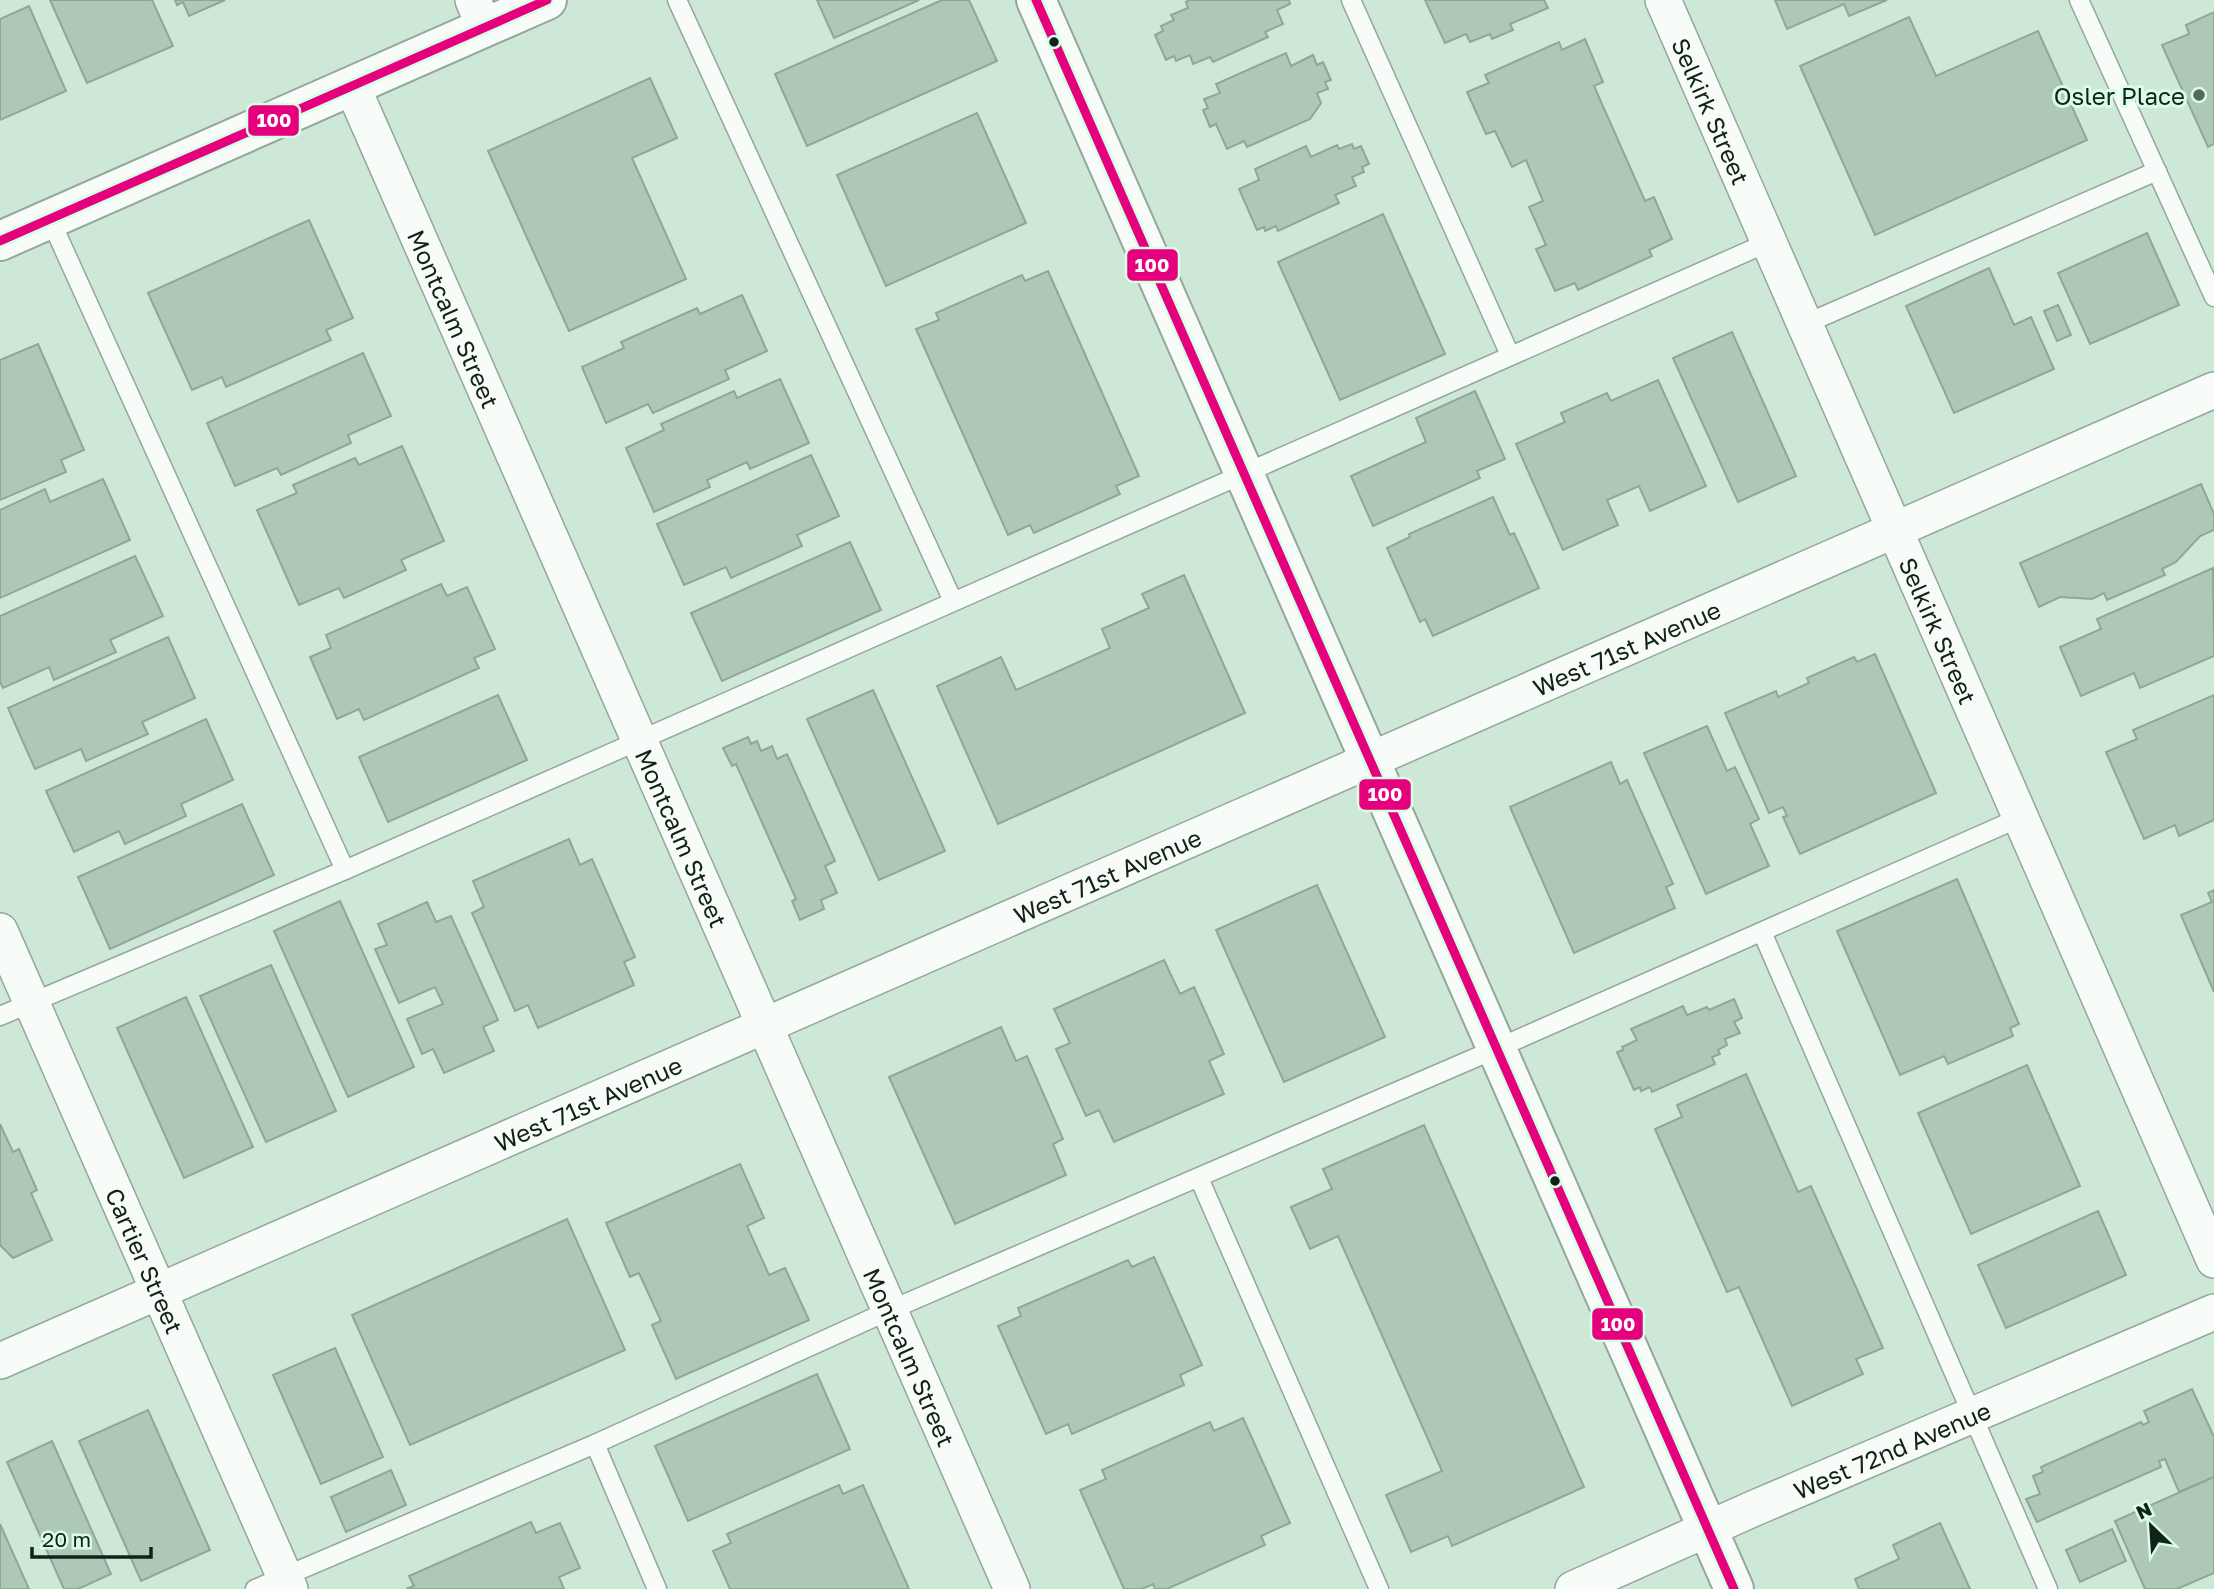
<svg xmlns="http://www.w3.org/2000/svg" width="2214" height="1589" viewBox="0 0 2214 1589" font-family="'Golos Text',sans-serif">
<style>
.building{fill:#aec8b8;stroke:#92a599;stroke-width:2}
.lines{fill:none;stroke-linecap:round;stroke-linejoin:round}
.lane-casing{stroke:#93a79b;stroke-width:21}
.street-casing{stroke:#93a79b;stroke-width:38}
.secondary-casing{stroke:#93a79b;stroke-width:42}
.highway-casing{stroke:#93a79b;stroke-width:42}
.lane{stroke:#f8fcf9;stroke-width:18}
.street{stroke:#f8fcf9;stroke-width:35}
.secondary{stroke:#f8fcf9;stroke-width:38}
.highway{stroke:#f8fcf9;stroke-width:38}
.bus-1-casing{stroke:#d8fde6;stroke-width:14}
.bus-1{stroke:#e5007d;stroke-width:9}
.bus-dot{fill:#112218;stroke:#d8fde6;stroke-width:2.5}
.poi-dot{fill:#53675b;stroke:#d8fde6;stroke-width:2.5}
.labels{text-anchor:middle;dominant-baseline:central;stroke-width:6;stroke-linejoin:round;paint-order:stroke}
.poi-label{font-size:24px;fill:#112218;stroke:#d8fde6;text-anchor:end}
.street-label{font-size:24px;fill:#112218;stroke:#d8fde6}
.line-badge{stroke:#d8fde6;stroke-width:2.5}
.badge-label{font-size:19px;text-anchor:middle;font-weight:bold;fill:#fff}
</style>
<rect width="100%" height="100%" fill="#cee8d8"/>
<g class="building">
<path d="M50,0H152L173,46L87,83Z"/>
<path d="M175,0H225L189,16L183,2L177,5Z"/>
<path d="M817,0H919L834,38Z"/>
<path d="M942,0H969L997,61L807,146L775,74Z"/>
<path d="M1189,0H1289L1290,4L1277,10L1283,24L1265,32L1268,37L1213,62L1210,57L1193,64L1190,55L1176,61L1174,56L1166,60L1155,35L1163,31L1161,26L1174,20L1171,15L1188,8L1186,2Z"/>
<path d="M1425,0H1544L1548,8L1510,24L1513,30L1492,39L1490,34L1470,42L1466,34L1445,43Z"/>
<path d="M1775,0H1887L1849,16L1844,4L1787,29Z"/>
<path d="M29,6L66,91L0,120V19Z"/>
<path d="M2214,12V144L2208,147L2162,45L2189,34L2186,25Z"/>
<path d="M1909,17L1936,76L2038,31L2087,140L1875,235L1800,66Z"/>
<path d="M1585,39L1603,82L1594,86L1645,201L1654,197L1672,239L1649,250L1652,256L1578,290L1575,283L1555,291L1536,249L1546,245L1529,207L1543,201L1526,160L1512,167L1495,131L1486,134L1467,92L1489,83L1485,75L1559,42L1562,50Z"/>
<path d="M1286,53L1291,66L1313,55L1317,65L1323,62L1331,80L1325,82L1328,89L1317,93L1321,103L1310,119L1247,147L1244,141L1227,149L1216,124L1210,127L1203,110L1208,108L1204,99L1220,93L1216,84Z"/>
<path d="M650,78L677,138L632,158L686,279L569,331L488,151Z"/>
<path d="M977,113L1026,223L886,286L837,175Z"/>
<path d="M1352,144L1354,149L1361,146L1369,164L1362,167L1364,172L1352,177L1356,186L1335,195L1339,203L1278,231L1276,226L1265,231L1264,227L1257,230L1239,189L1259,180L1255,169L1306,146L1311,157L1337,145L1339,149Z"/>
<path d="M1383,214L1445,354L1340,400L1278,262Z"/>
<path d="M309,220L353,318L326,330L331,340L226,387L222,377L192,390L148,293Z"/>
<path d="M2147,233L2179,305L2090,344L2058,273Z"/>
<path d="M1989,268L2014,325L2031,317L2054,369L1954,413L1906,306Z"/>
<path d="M1048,271L1139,476L1116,486L1120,494L1034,533L1030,525L1008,535L916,329L939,320L936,313L1022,275L1025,281Z"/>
<path d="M742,295L767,351L725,370L729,379L653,413L648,404L606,423L582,367L624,348L621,342L697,308L700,314Z"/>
<path d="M2058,305L2071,335L2057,341L2044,311Z"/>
<path d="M1732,332L1796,476L1738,502L1673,358Z"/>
<path d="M38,344L84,450L61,460L66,472L0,500V360Z"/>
<path d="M363,353L391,416L348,435L351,443L281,475L277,468L235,486L207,423Z"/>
<path d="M780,379L809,443L750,469L747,462L707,480L710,487L654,512L626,448L664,430L661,424L734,391L737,398Z"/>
<path d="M1658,380L1706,486L1650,511L1639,486L1607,500L1618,525L1563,550L1516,444L1565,422L1561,413L1607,393L1611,401Z"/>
<path d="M1475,391L1505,459L1477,471L1480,478L1373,526L1351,476L1426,442L1416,418Z"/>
<path d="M402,446L444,541L401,560L406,570L344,598L339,588L299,605L257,510L297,493L293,485L355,458L359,465Z"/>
<path d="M811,455L839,516L797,535L802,546L731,578L726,567L684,585L657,524Z"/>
<path d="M103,479L130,540L0,598V510L45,489L50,502Z"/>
<path d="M2201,484L2214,514V530L2200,536L2176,562L2162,569L2165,575L2107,600L2104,593L2092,599L2060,597L2039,607L2020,563Z"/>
<path d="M1493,497L1510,535L1514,533L1539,588L1433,636L1425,619L1420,622L1387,548L1410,537L1409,534Z"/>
<path d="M850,542L881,610L722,681L691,613Z"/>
<path d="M135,556L163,616L110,640L116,652L54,680L49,667L3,688L0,682V616Z"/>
<path d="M2213,568L2214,656L2140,688L2134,673L2081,696L2060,647L2101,629L2097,619Z"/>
<path d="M1184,575L1245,713L998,824L937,686L1001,657L1016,690L1110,648L1102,629L1149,608L1142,594Z"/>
<path d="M441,584L447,596L467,587L495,649L474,658L479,668L364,720L359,709L337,719L310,657L331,648L326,635Z"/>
<path d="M168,637L195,698L142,722L148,734L86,761L81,749L35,769L8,708Z"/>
<path d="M1875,654L1936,793L1800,854L1783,817L1787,816L1783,807L1769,813L1725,713L1776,691L1778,697L1809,683L1807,678L1854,657L1857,662Z"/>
<path d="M873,690L945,851L879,880L807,719Z"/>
<path d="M498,695L527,760L388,822L359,757Z"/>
<path d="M2214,695V820L2179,836L2175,825L2144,839L2106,752L2137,739L2133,730Z"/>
<path d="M206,719L233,780L181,804L186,816L125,844L119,831L74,852L46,791Z"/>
<path d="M1707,726L1727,771L1735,767L1759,819L1750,824L1769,866L1706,894L1644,753Z"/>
<path d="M748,737L751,744L757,741L761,751L772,746L777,759L787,754L835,861L825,866L837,893L821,900L824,909L800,920L792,901L796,899L736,764L732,766L723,748Z"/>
<path d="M1611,762L1620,784L1627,780L1673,884L1666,887L1675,908L1574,953L1510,807Z"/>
<path d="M242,804L274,875L110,949L78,877Z"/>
<path d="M569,839L580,865L592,859L635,957L624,962L634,985L538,1028L528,1005L515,1011L472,913L484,907L473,881Z"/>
<path d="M1957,879L2019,1024L2010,1028L2013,1036L1948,1064L1944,1056L1900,1075L1837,931Z"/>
<path d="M1317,885L1385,1037L1284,1082L1216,930Z"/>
<path d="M2214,890V992L2181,915L2212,902L2208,893Z"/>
<path d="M340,901L414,1067L348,1097L274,931Z"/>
<path d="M427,902L436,922L451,916L498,1020L483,1027L494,1051L444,1073L433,1049L422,1054L407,1019L443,1004L435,987L399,1003L375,949L387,945L378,924Z"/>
<path d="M1164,960L1180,994L1194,987L1224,1054L1209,1061L1224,1094L1114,1142L1099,1110L1086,1116L1056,1049L1070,1043L1054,1009Z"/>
<path d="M271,965L336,1111L266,1142L200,996Z"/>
<path d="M186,997L253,1147L184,1178L117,1028Z"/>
<path d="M1734,999L1742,1018L1734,1022L1740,1033L1725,1039L1727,1045L1718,1050L1720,1054L1712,1057L1715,1064L1652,1092L1650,1087L1641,1091L1640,1087L1634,1090L1617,1052L1623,1050L1622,1047L1637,1040L1631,1029L1683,1006L1687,1015L1707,1007L1709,1010Z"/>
<path d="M1001,1027L1016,1061L1027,1056L1063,1139L1053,1144L1066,1175L955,1224L889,1077Z"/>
<path d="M2027,1065L2080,1186L1971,1234L1918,1113Z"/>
<path d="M1746,1074L1798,1192L1811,1186L1883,1348L1856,1359L1863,1374L1792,1406L1739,1287L1727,1292L1655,1129L1682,1117L1677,1105Z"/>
<path d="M0,1124L13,1152L19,1149L37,1190L31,1193L52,1240L13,1258L0,1245Z"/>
<path d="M1424,1125L1584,1487L1452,1546L1448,1536L1411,1552L1386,1495L1442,1471L1338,1236L1310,1249L1291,1207L1332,1189L1323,1169Z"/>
<path d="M740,1164L764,1218L747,1226L769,1275L785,1268L809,1320L676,1379L652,1325L661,1321L639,1273L630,1277L606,1223Z"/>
<path d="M2098,1211L2126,1275L2006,1328L1978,1265Z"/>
<path d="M567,1219L625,1350L410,1445L352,1315Z"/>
<path d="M1154,1257L1202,1365L1180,1375L1184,1385L1072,1434L1068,1424L1046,1434L998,1326L1021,1316L1018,1308L1128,1260L1132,1267Z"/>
<path d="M335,1348L383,1457L321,1484L273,1375Z"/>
<path d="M817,1374L850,1449L688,1521L655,1446Z"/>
<path d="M2192,1389L2214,1437V1477L2179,1492L2165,1459L2159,1461L2161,1467L2037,1522L2026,1499L2040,1494L2033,1476L2043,1472L2041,1467L2141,1422L2143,1425L2149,1422L2144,1411Z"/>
<path d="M148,1410L210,1550L141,1581L79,1441Z"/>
<path d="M1243,1418L1290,1523L1261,1536L1265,1545L1167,1589H1155L1153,1584L1142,1589H1124L1080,1490L1106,1479L1102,1470L1210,1422L1214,1431Z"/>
<path d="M52,1441L111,1574L78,1589H64L7,1462Z"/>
<path d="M391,1470L406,1505L346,1532L331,1497Z"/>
<path d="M2214,1477V1573L2177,1589H2145L2115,1521Z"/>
<path d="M839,1485L843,1494L863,1485L909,1589H730L713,1551L731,1543L727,1534Z"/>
<path d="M531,1522L536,1533L560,1523L580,1568L559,1577L564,1589H406L414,1586L409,1576Z"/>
<path d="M1940,1523L1970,1589H1859L1855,1579L1899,1559L1893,1545Z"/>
<path d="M0,1524L29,1589H0Z"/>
<path d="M2112,1529L2126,1561L2080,1582L2066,1550Z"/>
</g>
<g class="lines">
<defs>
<g id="lane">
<path d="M677,0L953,601"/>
<path d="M1351,0L1510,355"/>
<path d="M2079,0L2214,297"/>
<path d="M50,219L345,870"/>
<path d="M1805,324L2157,171"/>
<path d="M1762,932L2048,1589"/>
<path d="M0,1016L345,870L595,760L1769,242"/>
<path d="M1199,1178L1379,1589"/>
<path d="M595,1444L657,1589"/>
<path d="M255,1589L595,1444L888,1311L1498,1048L2019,818"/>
</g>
<g id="street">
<path d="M473,0L484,27"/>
<path id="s1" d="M1663,0L2214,1260"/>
<path id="s2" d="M352,86L1012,1589"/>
<path id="s3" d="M0,931L290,1589"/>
<path id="s4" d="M0,1361L2214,390"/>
<path id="s5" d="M1573,1589L1757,1507L2214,1312"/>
</g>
<path id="secondary" d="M1036,0L1734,1589"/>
<path id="highway" d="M0,241L547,0"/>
</defs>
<use href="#lane" class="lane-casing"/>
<use href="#street" class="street-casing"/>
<use href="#secondary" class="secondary-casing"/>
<use href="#highway" class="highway-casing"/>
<use href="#lane" class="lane"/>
<use href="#street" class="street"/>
<use href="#secondary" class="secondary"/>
<use href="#highway" class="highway"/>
<defs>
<g id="bus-1">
<path d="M1036,0L1734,1589"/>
<path d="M0,241L547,0"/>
</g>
</defs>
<use href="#bus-1" class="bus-1-casing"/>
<use href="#bus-1" class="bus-1"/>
</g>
<g class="bus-dot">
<circle cx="1054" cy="42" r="6"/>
<circle cx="1555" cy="1181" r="6"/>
</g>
<circle class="poi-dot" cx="2199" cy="95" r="7"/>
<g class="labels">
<g class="poi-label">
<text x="2185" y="95">Osler Place</text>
</g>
<g class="street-label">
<text stroke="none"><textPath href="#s1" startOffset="121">Selkirk Street</textPath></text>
<text stroke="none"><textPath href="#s2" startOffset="254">Montcalm Street</textPath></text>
<text stroke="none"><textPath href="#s1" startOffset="688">Selkirk Street</textPath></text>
<text stroke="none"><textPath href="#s4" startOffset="1776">West 71st Avenue</textPath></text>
<text stroke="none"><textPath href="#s2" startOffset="821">Montcalm Street</textPath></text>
<text stroke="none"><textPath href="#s4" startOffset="1209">West 71st Avenue</textPath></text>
<text stroke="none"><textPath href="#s4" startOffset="642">West 71st Avenue</textPath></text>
<text stroke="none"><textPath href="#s3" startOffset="360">Cartier Street</textPath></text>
<text stroke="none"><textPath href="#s2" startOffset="1388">Montcalm Street</textPath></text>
<text stroke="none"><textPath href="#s5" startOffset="348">West 72nd Avenue</textPath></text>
</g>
</g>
<g class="line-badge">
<rect x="247" y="104" width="53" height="33" rx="7" fill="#e5007d"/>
<rect x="1126" y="248" width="53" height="34" rx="7" fill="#e5007d"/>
<rect x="1358" y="778" width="54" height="33" rx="7" fill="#e5007d"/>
<rect x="1591" y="1307" width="53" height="34" rx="7" fill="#e5007d"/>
</g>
<g class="badge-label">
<text x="274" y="127">100</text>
<text x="1152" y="272">100</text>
<text x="1385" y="801">100</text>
<text x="1618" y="1331">100</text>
</g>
<g transform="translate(2151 1526) rotate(335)" stroke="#d8fde6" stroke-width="5" paint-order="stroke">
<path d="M0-5L12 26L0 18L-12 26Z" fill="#112218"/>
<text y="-10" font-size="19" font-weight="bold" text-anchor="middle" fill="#112218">N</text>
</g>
<path d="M32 1547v10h119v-10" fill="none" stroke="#112218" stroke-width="3.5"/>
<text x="42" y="1547" font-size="21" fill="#112218" stroke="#d8fde6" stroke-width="5" paint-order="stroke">20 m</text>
</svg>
